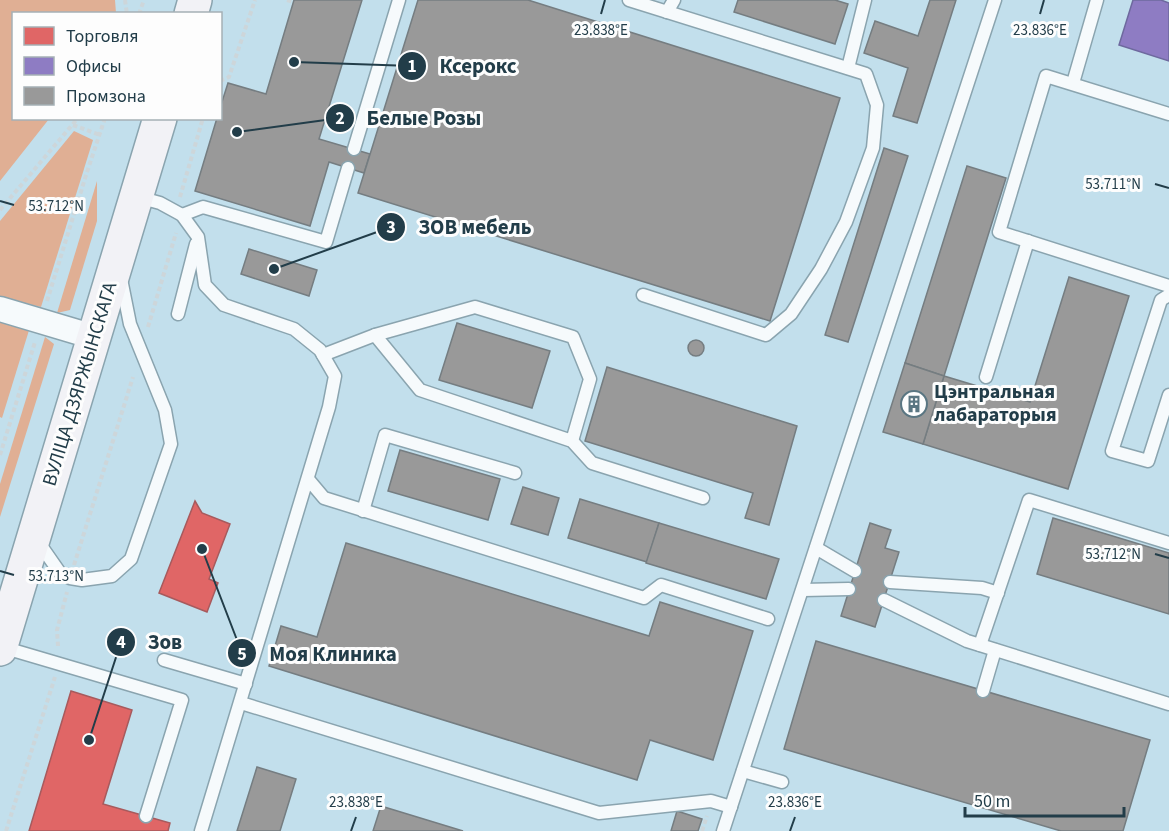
<svg xmlns="http://www.w3.org/2000/svg" width="1169" height="831" viewBox="0 0 1169 831" font-family="'Source Sans 3',sans-serif">
<style>
.green{fill:#e0af94}
.shops{fill:#e06666;stroke:#a75a5d;stroke-width:1.5}
.offices{fill:#8e7cc3;stroke:#6e699e;stroke-width:1.5}
.industry{fill:#999;stroke:#757d81;stroke-width:1.5}
.lines{fill:none;stroke-linecap:round;stroke-linejoin:round}
.service-casing{stroke:#8aa4af;stroke-width:15}
.minor-casing{stroke:#8aa4af;stroke-width:27}
.secondary-casing{stroke:#8aa4af;stroke-width:36}
.path{stroke:#cdd6da;stroke-width:4;stroke-dasharray:4.5 3;stroke-linecap:butt}
.service{stroke:#f6fafc;stroke-width:12}
.minor{stroke:#f6fafc;stroke-width:24}
.secondary{stroke:#f2f2f6;stroke-width:33}
.ticks{fill:none;stroke:#223d49;stroke-width:2}
.labels{text-anchor:middle;dominant-baseline:central;stroke-width:6;stroke-linejoin:round;paint-order:stroke}
.street-label{font-size:20px;fill:#223d49;stroke:#fdfdfd}
.poi-label{font-size:20px;font-weight:bold;fill:#223d49;stroke:#fdfdfd;text-anchor:start}
.ticks-label{font-size:15px;text-anchor:middle;fill:#223d49;stroke:#fdfdfd;stroke-width:6;stroke-linejoin:round;paint-order:stroke}
.leader{fill:none;stroke:#223d49;stroke-width:2}
.callout-dot{fill:#223d49;stroke:#fdfdfd;stroke-width:2}
.mark-label{font-size:18px;text-anchor:middle;font-weight:bold;fill:#fff}
.callout-label{font-size:21px;text-anchor:middle;font-weight:bold;fill:#223d49;stroke:#fdfdfd;stroke-width:6;stroke-linejoin:round;paint-order:stroke}
</style>
<rect width="100%" height="100%" fill="#c2dfec"/>
<g class="green">
<path d="M0,0H115L116,13L14,14V118L49,119L0,181Z"/>
<path d="M74,131L93,140L41,307L0,297V221Z"/>
<path d="M97,181V221L70,310L57,313Z"/>
<path d="M0,318L30,327L2,418L0,417Z"/>
<path d="M45,337L54,344L0,517V484Z"/>
</g>
<g class="shops">
<path d="M195,501L202,513L230,524L209,579L218,583L207,612L159,593Z"/>
<path d="M71,691L132,710L103,804L170,823L168,831H29Z"/>
</g>
<path class="offices" d="M1133,0H1161L1169,3V61L1119,45Z"/>
<g class="industry">
<path d="M294,0H362L319,139L370,154L364,173L329,162L310,226L195,191L217,118H220V108L228,83L266,94Z"/>
<path d="M418,0H528L840,98L770,321L358,193Z"/>
<path d="M738,0H835L848,4L835,44L734,12Z"/>
<path d="M930,0H956L917,123L893,116L908,68L864,53L875,21L918,36Z"/>
<path d="M884,148L908,156L848,342L825,335Z"/>
<path d="M967,166L1006,178L944,376L905,363Z"/>
<path d="M249,249L317,270L309,296L241,274Z"/>
<path d="M1069,277L1129,296L1068,489L923,444L944,376L1030,402Z"/>
<path d="M457,323L550,351L532,408L439,380Z"/>
<circle cx="696" cy="348" r="8"/>
<path d="M905,363L944,376L923,444L883,432Z"/>
<path d="M607,367L797,426L769,525L745,518L753,493L585,441Z"/>
<path d="M400,450L500,479L488,520L388,491Z"/>
<path d="M523,487L559,498L548,535L511,524Z"/>
<path d="M580,499L659,523L647,562L568,538Z"/>
<path d="M1053,518L1169,553V614L1037,574Z"/>
<path d="M659,523L779,559L766,599L646,563Z"/>
<path d="M870,523L891,530L885,548L899,552L875,627L841,616Z"/>
<path d="M346,543L649,636L660,602L753,631L713,760L650,740L637,780L269,666L281,626L317,637Z"/>
<path d="M816,641L1150,740L1123,831H1061L784,749Z"/>
<path d="M257,767L296,779L280,831H237Z"/>
<path d="M381,806L463,831H373Z"/>
<path d="M677,811L702,819L698,831H671Z"/>
</g>
<g class="lines">
<defs>
<g id="service">
<path d="M629,0L866,74L877,105L873,148L846,222L821,269L791,314L766,335L643,295"/>
<path d="M667,12L674,0"/>
<path d="M848,68L865,0"/>
<path d="M1073,83L1097,0"/>
<path d="M1169,114L1046,76L999,232L1169,286"/>
<path d="M354,149L399,0"/>
<path d="M138,197L160,203L182,215L198,237L205,285L224,305L294,329L320,350L335,376L329,407L201,831"/>
<path d="M182,215L203,207L326,242L348,168"/>
<path d="M1169,295L1161,300L1112,451L1148,461L1169,395"/>
<path d="M178,314L196,244"/>
<path d="M375,335L475,307L573,337L590,379L572,441"/>
<path d="M323,355L375,335L420,390L572,441L592,463L703,498"/>
<path d="M986,377L1028,241"/>
<path d="M308,479L324,498L644,598L661,585L768,619"/>
<path d="M363,511L385,435L515,473"/>
<path d="M37,540L60,573L70,578L82,580L112,576L131,559L171,444L165,410L130,324L121,279"/>
<path d="M816,548L855,571"/>
<path d="M890,582L982,588L998,593"/>
<path d="M803,590L849,589"/>
<path d="M884,600L967,641L1169,704"/>
<path d="M980,645L1029,500L1169,543"/>
<path d="M2,647L182,700L146,816"/>
<path d="M164,660L246,684"/>
<path d="M983,691L995,650"/>
<path d="M241,703L599,813L711,801L731,807"/>
<path d="M743,771L782,782"/>
<path d="M723,831L995,0"/>
</g>
<path id="minor" d="M0,309L94,337"/>
<g id="secondary">
<path d="M191,14L195,0"/>
<path d="M0,649L160,118"/>
</g>
</defs>
<use href="#service" class="service-casing"/>
<use href="#minor" class="minor-casing"/>
<use href="#secondary" class="secondary-casing"/>
<g class="path">
<path d="M125,0L127,14"/>
<path d="M287,0L294,2"/>
<path d="M139,14L144,0"/>
<path d="M220,81L229,77L255,0"/>
<path d="M73,125L100,135"/>
<path d="M180,197L203,118"/>
<path d="M0,210L78,118"/>
<path d="M47,301L87,172L105,118"/>
<path d="M148,327L176,233"/>
<path d="M0,455L35,342"/>
<path d="M74,565L133,377"/>
<path d="M58,646L57,630L67,592"/>
<path d="M6,831L55,677"/>
<path d="M702,831L707,816"/>
</g>
<use href="#service" class="service"/>
<use href="#minor" class="minor"/>
<use href="#secondary" class="secondary"/>
</g>
<path class="ticks" d="M601,14L605,0M1040,14L1044,0M1155,184L1169,188M0,201L14,205M1155,554L1169,558M0,571L14,575M351,831L356,817M790,831L795,817"/>
<defs>
<symbol id="building-ring" viewBox="-11 -11 22 22"><circle r="9.5" fill="#fdfdfd" stroke="#5a7682" stroke-width="1.5"/><path d="M-4-6H4V6H1V3H-1V6H-4ZM-2.5-4.3h1.7v1.8h-1.7ZM.8-4.3h1.7v1.8H.8ZM-2.5-1h1.7V.8h-1.7ZM.8-1h1.7V.8H.8Z" fill="#5a7682"/></symbol>
</defs>
<g fill-rule="evenodd">
<use href="#building-ring" x="899" y="389" width="30" height="30"/>
</g>
<g class="labels">
<g class="street-label">
<text transform="translate(80 384) rotate(-73)">ВУЛІЦА ДЗЯРЖЫНСКАГА</text>
</g>
<g class="poi-label">
<text x="934" y="392">Цэнтральная<tspan x="934" dy="23">лабараторыя</tspan></text>
</g>
</g>
<g class="ticks-label">
<text x="601" y="35">23.838°E</text>
<text x="1040" y="35">23.836°E</text>
<text x="1113" y="189">53.711°N</text>
<text x="56" y="211">53.712°N</text>
<text x="1113" y="559">53.712°N</text>
<text x="56" y="581">53.713°N</text>
<text x="356" y="807">23.838°E</text>
<text x="795" y="807">23.836°E</text>
</g>
<path class="leader" d="M294 62L412 66M237 132L340 118M274 269L391 227M89 740L121 642M202 549L242 653"/>
<g class="callout-dot">
<circle cx="294" cy="62" r="6"/>
<circle cx="237" cy="132" r="6"/>
<circle cx="274" cy="269" r="6"/>
<circle cx="89" cy="740" r="6"/>
<circle cx="202" cy="549" r="6"/>
<circle cx="412" cy="66" r="15"/>
<circle cx="340" cy="118" r="15"/>
<circle cx="391" cy="227" r="15"/>
<circle cx="121" cy="642" r="15"/>
<circle cx="242" cy="653" r="15"/>
</g>
<g class="mark-label">
<text x="412" y="72">1</text>
<text x="340" y="124">2</text>
<text x="391" y="233">3</text>
<text x="121" y="648">4</text>
<text x="242" y="660">5</text>
</g>
<g class="callout-label">
<text x="478" y="73">Ксерокс</text>
<text x="424" y="125">Белые Розы</text>
<text x="475" y="234">ЗОВ мебель</text>
<text x="165" y="649">Зов</text>
<text x="333" y="661">Моя Клиника</text>
</g>
<rect x="12" y="12" width="210" height="108" fill="#fdfdfd" stroke="#a5b0b5" stroke-width="1.5"/>
<rect x="24" y="27" width="30" height="18" fill="#e06666" stroke="#a5b0b5" stroke-width="1.5"/>
<text x="66" y="42" font-size="18" fill="#223d49">Торговля</text>
<rect x="24" y="57" width="30" height="18" fill="#8e7cc3" stroke="#a5b0b5" stroke-width="1.5"/>
<text x="66" y="72" font-size="18" fill="#223d49">Офисы</text>
<rect x="24" y="87" width="30" height="18" fill="#999999" stroke="#a5b0b5" stroke-width="1.5"/>
<text x="66" y="102" font-size="18" fill="#223d49">Промзона</text>
<path d="M965 807v9h159v-9" fill="none" stroke="#223d49" stroke-width="3"/>
<text x="974" y="807" font-size="18" fill="#223d49" stroke="#fdfdfd" stroke-width="4.5" paint-order="stroke">50 m</text>
</svg>
